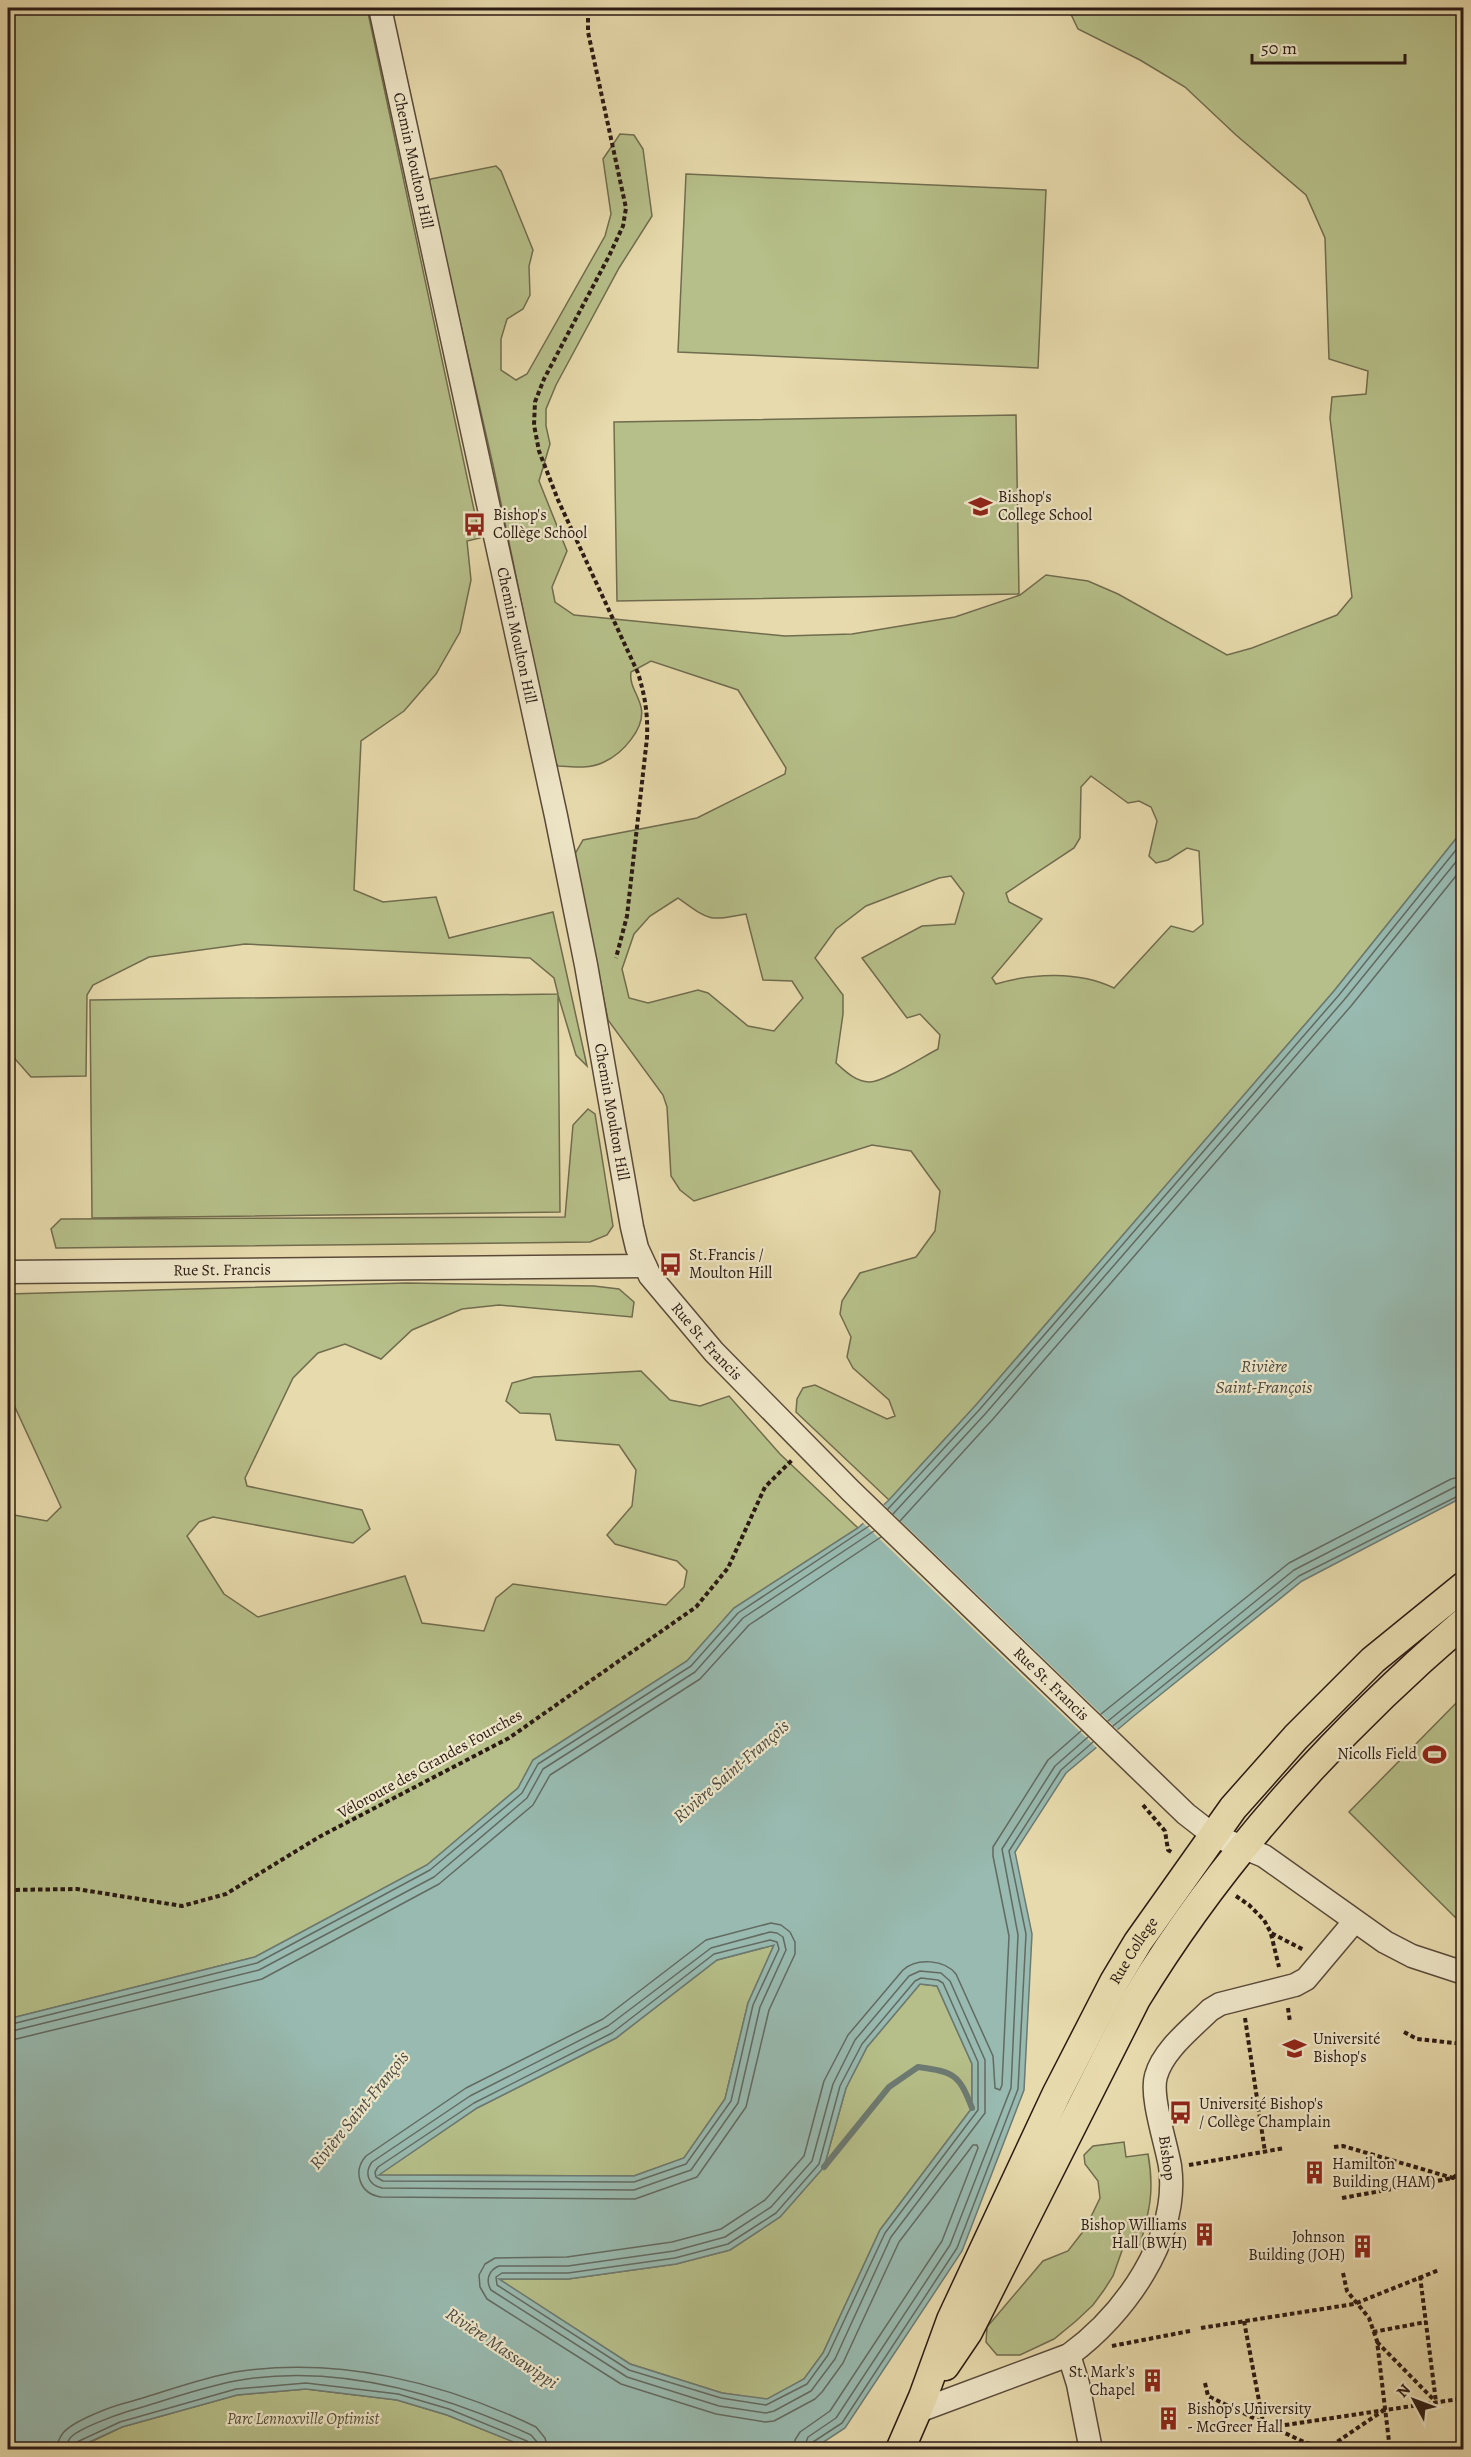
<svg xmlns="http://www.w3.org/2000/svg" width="1471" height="2457" viewBox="0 0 1471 2457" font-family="Alegreya,serif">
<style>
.green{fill:#b6bf89;stroke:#706c4e;stroke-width:1.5;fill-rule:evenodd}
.water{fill:#98bab0;stroke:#6c7a72;stroke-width:1.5;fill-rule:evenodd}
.pier{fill:#e7daac}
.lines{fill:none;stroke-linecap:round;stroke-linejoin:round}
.shore{stroke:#626a62;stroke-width:1.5}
.stream{stroke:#6c7a72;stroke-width:6}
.minor-casing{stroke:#5a4a3a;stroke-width:25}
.major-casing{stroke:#2b1a14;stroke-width:31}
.path{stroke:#2b1a14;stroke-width:4;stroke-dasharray:4.5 3;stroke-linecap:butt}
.minor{stroke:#efe7c9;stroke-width:22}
.major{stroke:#e7daac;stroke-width:28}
.labels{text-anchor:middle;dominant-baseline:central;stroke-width:4.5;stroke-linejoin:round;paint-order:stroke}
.street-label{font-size:16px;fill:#2b1a14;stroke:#efe7c9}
.poi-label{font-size:16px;fill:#2b1a14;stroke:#efe7c9;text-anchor:start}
.park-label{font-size:16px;font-style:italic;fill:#554c37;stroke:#efe7c9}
.water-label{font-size:18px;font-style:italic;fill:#4c4a43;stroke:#efe7c9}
</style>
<rect width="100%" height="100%" fill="#e7daac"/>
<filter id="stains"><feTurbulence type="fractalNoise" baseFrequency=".00333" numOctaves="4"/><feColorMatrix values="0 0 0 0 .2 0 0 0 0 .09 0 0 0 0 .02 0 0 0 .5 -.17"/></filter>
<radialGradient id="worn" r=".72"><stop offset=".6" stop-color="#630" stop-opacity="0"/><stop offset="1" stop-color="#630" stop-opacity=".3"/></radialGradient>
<g class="green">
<path d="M8,8H367L480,538L467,541L471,580L460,632L436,674L404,711L361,741L354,890L383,902L436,897L449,938L553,912L587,1066L576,1055L558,995L560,1212L92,1218L90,1000L558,994L554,978L530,958L245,944L149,957L93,985L87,995L86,1076L31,1077L8,1051Z"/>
<path d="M1068,8H1463V830L1334,991L976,1405L889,1500L796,1412L797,1399L803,1388L815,1385L887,1419L895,1416L889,1400L853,1368L847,1357L851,1337L840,1314L842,1301L860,1273L916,1257L935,1231L940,1191L911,1151L872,1145L694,1201L680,1190L671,1176L667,1107L663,1095L608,1020L575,854L583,840L697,818L785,774L786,768L738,690L651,661L631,672C629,685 638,694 641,707C646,728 622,754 604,762C590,769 573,767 558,766L554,760L493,465L428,182L431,179L496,166L501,171L533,250L529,266L530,295L523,309L507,319L501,339V370L516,380L527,374L605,236L611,214L603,159L620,134L634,135L643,149L652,216L619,268L556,385L546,409V426L550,444L539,481L567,551L552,587L555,602L574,615L785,636L852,634L955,617L1020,595L1046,575L1088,581L1118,594L1227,655L1252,648L1337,615L1352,597L1330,418L1332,397L1366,394L1368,371L1329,359L1325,238L1306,195L1236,135L1185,87L1140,60L1078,29ZM1091,776L1128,803L1139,801L1151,807L1157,821L1149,856L1156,863L1168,860L1187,848L1199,851L1203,924L1193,932L1171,926L1114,988C1079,971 1032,973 996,984L992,978L1042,919L1009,902L1006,893L1074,848L1080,838L1081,787ZM951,876L964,893L955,924L922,926L862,958L907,1018L920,1014L940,1035L938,1049C924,1056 882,1083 869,1082C856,1082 845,1071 836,1063L843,1014V995L815,958L836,929L866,906L939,878ZM678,898C710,921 708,921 746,914L763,980L792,981L803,998L774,1031L748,1026L708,993L698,990L648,1003L629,998L622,969L634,934L650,916Z"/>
<path d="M686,174L1046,190L1038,368L678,352Z"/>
<path d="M1016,415L1019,594L617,601L614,422Z"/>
<path d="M588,1109L595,1114L613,1226L607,1235L590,1242L56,1248L51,1229L61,1219L565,1217L573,1125Z"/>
<path d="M407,1283L594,1286L619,1289L634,1302L632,1317L499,1305L462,1309L412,1330L381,1359L345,1344L318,1353L293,1378L245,1478L247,1486L362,1510L370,1529L353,1543L213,1517L199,1522L187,1536L224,1594L258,1617L405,1576L422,1623L484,1631L496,1598L513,1584L666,1605L684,1587L687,1571L677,1561L615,1544L607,1535L632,1506L636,1470L619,1445L556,1440L550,1414L520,1413L506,1401L512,1383L534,1377L641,1371L670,1400L700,1406L729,1396L780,1454L858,1528L734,1608L687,1661L533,1760L518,1788L427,1865L255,1957L8,2019V1514L47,1521L61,1507L8,1392V1294Z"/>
<path d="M1463,1696V1925L1349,1812Z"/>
<path d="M774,1945L748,2003L725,2099L684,2158L634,2176L378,2175L477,2108L616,2038L717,1960Z"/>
<path d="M920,1984L937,1986L972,2064V2108L880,2230L823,2353L804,2379L768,2400L722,2393L630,2364L498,2279H568L676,2264L730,2250L780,2217L824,2167L846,2088L867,2047Z"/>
<path d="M1124,2142L1126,2157L1148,2154C1155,2192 1149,2212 1139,2249L1124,2245L1113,2276L1104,2290L1093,2305L1076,2321L1054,2339L1020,2355H997L986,2342L987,2327L1043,2261L1068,2251L1085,2229L1100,2198L1098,2181L1085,2164L1084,2155L1093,2146Z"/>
<path d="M306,2389L397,2400L447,2415L531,2449L74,2450L122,2427L237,2395Z"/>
</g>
<path class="water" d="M1463,830V1497L1302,1581L1135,1715L1066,1773L1015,1852L1032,1934L1024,2090L962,2251L845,2428L813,2449H531L447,2415L397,2400L306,2389L237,2395L122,2427L74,2449H8V2019L255,1957L427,1865L518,1788L533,1760L687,1661L734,1608L858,1528L889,1500L976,1405L1334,991ZM774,1945L748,2003L725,2099L684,2158L634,2176L379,2175L477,2108L616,2038L717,1960ZM920,1984L937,1986L972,2064V2108L880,2230L823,2353L804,2379L767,2399L722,2393L630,2364L499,2279H568L676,2264L730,2250L780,2217L824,2167L846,2088L867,2047Z"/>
<path class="pier" d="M882,1503L1120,1732L1099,1750L861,1521Z"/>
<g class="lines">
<g class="shore">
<path d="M888,1509L980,1409L1339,995L1464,840"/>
<path d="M893,1514L986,1413L1344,1000L1464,852"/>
<path d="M900,1521L993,1419L1351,1006L1464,866"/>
<path d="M1101,1714L1289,1563L1451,1479L1464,1476"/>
<path d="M1108,1721L1294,1570L1455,1487L1464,1485"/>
<path d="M1113,1726L1299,1576L1464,1493"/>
<path d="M771,1923L781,1925L790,1932L795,1942V1954L769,2010L746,2107L697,2177L635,2199L381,2197C360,2194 352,2172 366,2156L466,2088L603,2019L706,1940Z"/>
<path d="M770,1932L777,1933L783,1937L786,1950L760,2007L738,2103L691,2170L634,2190L382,2188C368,2185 364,2173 372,2162L470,2096L608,2026L711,1948Z"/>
<path d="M770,1940L777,1942L779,1949L753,2005L731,2101L686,2164L634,2182L383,2181L376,2177L375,2172L378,2167L474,2103L612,2033L714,1954Z"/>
<path d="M920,1971L941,1973L950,1981L985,2060V2113L891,2237L835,2359L811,2391L774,2411L766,2413L719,2406L627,2377L491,2290C485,2280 489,2270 499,2266H568L674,2251L725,2237L771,2207L812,2161L833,2084L855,2040L909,1976Z"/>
<path d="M921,1978L938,1980L943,1983L978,2062V2110L885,2233L828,2355L807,2384L766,2405L721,2398L629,2370L497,2285L496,2277L502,2273H568L675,2258L728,2244L776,2213L819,2164L840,2086L862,2044L915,1981Z"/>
<path d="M8,2025L257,1963L430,1870L522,1793L538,1764L691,1666L738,1613L869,1526"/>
<path d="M8,2032L259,1970L434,1877L527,1798L543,1769L695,1672L743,1618L874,1531"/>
<path d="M8,2041L262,1979L439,1884L533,1805L550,1775L700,1679L749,1625L881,1537"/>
<path d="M57,2450C57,2443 59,2438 63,2433C73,2421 110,2407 125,2403C158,2394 201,2378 235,2372C338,2356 443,2382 536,2427L545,2438L548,2450"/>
<path d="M66,2450C67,2445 67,2441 71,2437C80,2428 116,2415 129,2411C164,2401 199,2388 235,2381C336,2362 440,2393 531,2435L537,2442L539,2450"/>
<path d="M74,2450L77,2442L120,2422L236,2389L306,2383L398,2394L449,2409L527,2441L531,2450"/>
<path d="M794,2450L795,2440L800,2432L830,2411L942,2241L978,2148L977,2145H973L899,2242L843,2363L822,2392L815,2399L774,2421L765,2422L716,2414L621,2384L487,2299L480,2287L479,2275L485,2264L495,2258L567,2257L672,2242L721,2229L765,2200L804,2156L824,2081L848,2035L903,1970C917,1957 945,1960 956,1974L993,2056L995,2088L1000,2090L1002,2085L1009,1936L993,1856V1847L1048,1760L1081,1731"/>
<path d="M803,2450L808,2437L836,2418L950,2245L1011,2088L1018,1935L1002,1849L1055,1766L1088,1737"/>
<path d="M811,2450L813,2442L842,2423L957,2248L1018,2089L1026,1934L1009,1851L1061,1770L1093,1742"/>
</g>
<path class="stream" d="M824,2167L889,2087L918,2067C954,2072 959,2074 972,2108"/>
<defs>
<g id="minor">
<path id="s1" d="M380,8L556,816L586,965L632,1227L637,1248L650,1276L714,1352L851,1491L1186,1814L1213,1835L1264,1856L1385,1942L1412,1956L1464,1973"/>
<path id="s2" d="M8,1272L645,1266"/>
<path d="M1069,2355L1078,2384L1091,2450"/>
<path d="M916,2412L1069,2355C1124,2315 1180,2238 1170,2166C1166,2143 1150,2096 1156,2076C1163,2050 1192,2028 1210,2010L1220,2004L1295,1985L1306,1979L1354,1922"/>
</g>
<g id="major">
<path d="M945,2366L968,2332L1136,1999C1223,1856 1337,1731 1464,1622"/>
<path id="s3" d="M900,2450L923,2397L951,2320L1056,2095L1114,1982L1138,1942L1233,1808L1296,1737L1373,1660L1464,1586"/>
</g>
</defs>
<use href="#minor" class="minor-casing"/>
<use href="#major" class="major-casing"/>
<g class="path">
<path d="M588,18V32L626,208L623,226L609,256L544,379L535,402L534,425L539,451L558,500L638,673C645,696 648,714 647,738L627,916L616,958"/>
<path d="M1143,1805L1165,1831L1168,1850L1173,1853"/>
<path d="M8,1890L77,1889L182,1906L226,1894L319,1837L509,1738L696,1607L728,1568L765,1487L793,1459"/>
<path d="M1236,1896L1249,1905L1264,1920L1271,1933L1304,1950"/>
<path d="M1271,1934L1279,1967"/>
<path d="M1288,2008L1290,2022"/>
<path d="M1245,2018L1265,2152"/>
<path d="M1404,2032L1417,2039L1464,2044"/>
<path d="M1334,2147L1343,2146L1453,2178L1464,2179"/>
<path d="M1189,2165L1285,2148"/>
<path d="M1342,2198L1453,2178L1464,2168"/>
<path d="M1343,2273L1347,2291L1369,2318L1377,2341L1390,2450"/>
<path d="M1420,2276L1436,2402"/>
<path d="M1244,2321L1263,2422"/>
<path d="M1201,2328L1354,2304L1439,2270"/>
<path d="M1373,2332L1426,2322"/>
<path d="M1377,2342L1435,2401"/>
<path d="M1112,2346L1190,2331"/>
<path d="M1205,2383L1208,2396L1272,2427L1459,2399"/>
<path d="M1272,2427L1304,2442L1326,2449"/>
<path d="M1325,2450L1384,2410"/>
</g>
<use href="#minor" class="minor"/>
<use href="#major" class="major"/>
</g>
<defs>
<symbol id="school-bare" viewBox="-9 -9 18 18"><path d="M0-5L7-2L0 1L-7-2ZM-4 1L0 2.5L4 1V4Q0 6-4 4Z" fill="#8f2418" stroke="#efe7c9" stroke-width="2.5" paint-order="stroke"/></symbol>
<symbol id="bus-bare" viewBox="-9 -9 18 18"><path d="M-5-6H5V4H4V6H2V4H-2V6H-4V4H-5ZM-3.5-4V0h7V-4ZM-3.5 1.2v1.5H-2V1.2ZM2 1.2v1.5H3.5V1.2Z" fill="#8f2418" stroke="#efe7c9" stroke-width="2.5" paint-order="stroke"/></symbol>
<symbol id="stadium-bare" viewBox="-9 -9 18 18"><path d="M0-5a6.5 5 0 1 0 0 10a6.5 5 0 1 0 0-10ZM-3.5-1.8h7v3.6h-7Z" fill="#8f2418" stroke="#efe7c9" stroke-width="2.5" paint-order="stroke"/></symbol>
<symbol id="university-bare" viewBox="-9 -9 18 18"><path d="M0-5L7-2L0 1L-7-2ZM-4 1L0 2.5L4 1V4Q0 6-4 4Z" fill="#8f2418" stroke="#efe7c9" stroke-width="2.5" paint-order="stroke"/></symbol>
<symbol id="building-bare" viewBox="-9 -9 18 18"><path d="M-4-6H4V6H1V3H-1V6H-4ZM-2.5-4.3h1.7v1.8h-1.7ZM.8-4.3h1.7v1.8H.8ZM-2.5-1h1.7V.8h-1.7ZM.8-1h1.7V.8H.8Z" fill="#8f2418" stroke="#efe7c9" stroke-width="2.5" paint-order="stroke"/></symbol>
</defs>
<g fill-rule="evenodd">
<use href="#school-bare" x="964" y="490" width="33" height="33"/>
<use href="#bus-bare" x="458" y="508" width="33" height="33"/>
<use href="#bus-bare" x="654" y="1248" width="33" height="33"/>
<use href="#stadium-bare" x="1418" y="1738" width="33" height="33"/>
<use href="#university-bare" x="1278" y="2032" width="33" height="33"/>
<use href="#bus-bare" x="1164" y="2096" width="33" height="33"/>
<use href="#building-bare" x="1298" y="2156" width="33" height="33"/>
<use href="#building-bare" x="1188" y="2218" width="33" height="33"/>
<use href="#building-bare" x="1346" y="2230" width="33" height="33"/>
<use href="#building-bare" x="1136" y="2364" width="33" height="33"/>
<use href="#building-bare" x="1152" y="2402" width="33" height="33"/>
</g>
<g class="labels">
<g class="street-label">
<text stroke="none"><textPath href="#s1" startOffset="156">Chemin Moulton Hill</textPath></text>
<text stroke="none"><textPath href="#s1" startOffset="642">Chemin Moulton Hill</textPath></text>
<text stroke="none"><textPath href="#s1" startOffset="1128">Chemin Moulton Hill</textPath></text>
<text stroke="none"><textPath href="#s2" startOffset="214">Rue St. Francis</textPath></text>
<text stroke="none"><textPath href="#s1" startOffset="1384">Rue St. Francis</textPath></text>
<text stroke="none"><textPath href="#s1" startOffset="1870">Rue St. Francis</textPath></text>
<text transform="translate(430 1764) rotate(-29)">Véloroute des Grandes Fourches</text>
<text stroke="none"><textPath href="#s3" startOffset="552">Rue College</textPath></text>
<text transform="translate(1167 2158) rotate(82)">Bishop</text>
</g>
<g class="poi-label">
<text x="998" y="497">Bishop's<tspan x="998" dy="18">College School</tspan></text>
<text x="493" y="515">Bishop's<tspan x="493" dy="18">Collège School</tspan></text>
<text x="689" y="1255">St.Francis /<tspan x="689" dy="18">Moulton Hill</tspan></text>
<text x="1417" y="1754" text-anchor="end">Nicolls Field</text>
<text x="1313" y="2039">Université<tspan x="1313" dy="18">Bishop's</tspan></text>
<text x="1199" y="2104">Université Bishop's<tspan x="1199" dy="18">/ Collège Champlain</tspan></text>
<text x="1332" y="2164">Hamilton<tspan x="1332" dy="18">Building (HAM)</tspan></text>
<text x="1187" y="2225" text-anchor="end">Bishop Williams<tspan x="1187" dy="18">Hall (BWH)</tspan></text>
<text x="1345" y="2237" text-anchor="end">Johnson<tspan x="1345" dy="18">Building (JOH)</tspan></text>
<text x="1135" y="2372" text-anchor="end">St. Mark’s<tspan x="1135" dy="18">Chapel</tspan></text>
<text x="1187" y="2409">Bishop's University<tspan x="1187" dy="18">- McGreer Hall</tspan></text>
</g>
<g class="park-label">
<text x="303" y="2419">Parc Lennoxville Optimist</text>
</g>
<g class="water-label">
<text x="1264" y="1366">Rivière<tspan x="1264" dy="21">Saint-François</tspan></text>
<text transform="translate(731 1771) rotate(-41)">Rivière Saint-François</text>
<text transform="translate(359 2110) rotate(-51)">Rivière Saint-François</text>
<text transform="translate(502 2348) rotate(34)">Rivière Massawippi</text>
</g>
</g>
<rect width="1471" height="2457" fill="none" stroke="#e7daac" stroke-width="30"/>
<rect x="9" y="9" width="1453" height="2439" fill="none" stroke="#2b1a14" stroke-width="3"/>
<rect x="15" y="15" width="1441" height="2427" fill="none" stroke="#2b1a14" stroke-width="1.5"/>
<g transform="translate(1414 2400) rotate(311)" stroke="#efe7c9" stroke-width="4.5" paint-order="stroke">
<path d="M0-4.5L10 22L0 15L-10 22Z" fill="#2b1a14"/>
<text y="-9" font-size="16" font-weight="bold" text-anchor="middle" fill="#2b1a14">N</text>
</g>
<path d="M1252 54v9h153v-9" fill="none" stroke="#2b1a14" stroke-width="3"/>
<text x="1261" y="54" font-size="18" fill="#2b1a14" stroke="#efe7c9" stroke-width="4.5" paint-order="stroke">50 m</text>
<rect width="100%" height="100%" filter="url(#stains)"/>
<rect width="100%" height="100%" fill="url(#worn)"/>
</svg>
